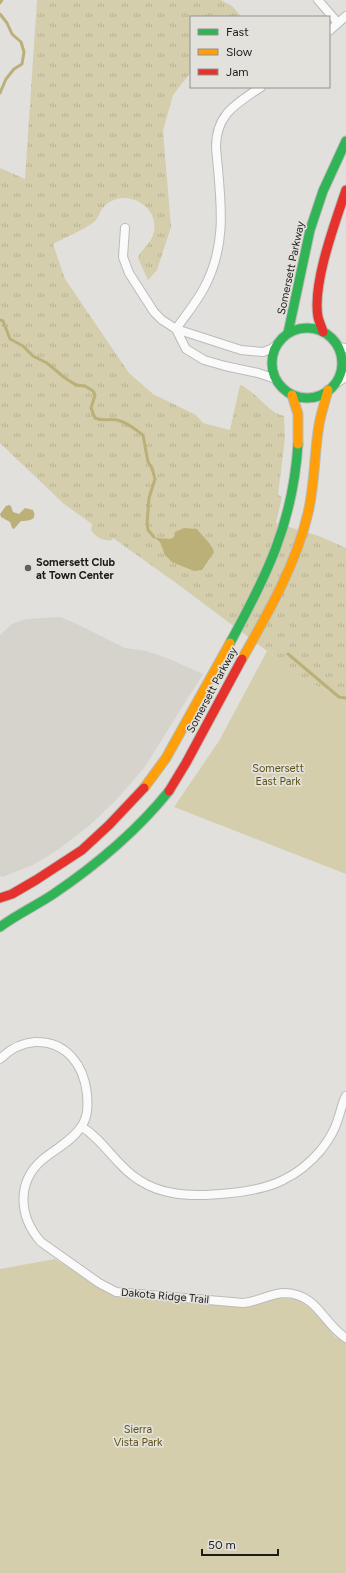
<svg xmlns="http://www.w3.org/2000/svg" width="346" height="1573" viewBox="0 0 346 1573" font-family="Figtree,sans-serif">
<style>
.built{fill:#d5d3cc}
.grass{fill:url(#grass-tufts)}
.green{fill:#d5cead}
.water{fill:#bbb078}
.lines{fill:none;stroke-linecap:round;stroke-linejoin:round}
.stream{stroke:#bbb078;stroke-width:3}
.street-casing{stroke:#bbbbb9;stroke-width:10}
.fast-casing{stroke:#bbbbb9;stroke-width:11}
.slow-casing{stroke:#bbbbb9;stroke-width:11}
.jam-casing{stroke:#bbbbb9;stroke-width:11}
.street{stroke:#fafafa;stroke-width:8}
.fast{stroke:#30b455;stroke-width:9}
.slow{stroke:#ff9f0a;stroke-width:9}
.jam{stroke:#e5322d;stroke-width:9}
.poi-dot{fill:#60605e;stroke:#e2e1dc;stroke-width:1.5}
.labels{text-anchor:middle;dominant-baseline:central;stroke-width:3.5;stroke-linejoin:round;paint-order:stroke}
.street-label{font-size:11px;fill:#1b1b19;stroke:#e2e1dc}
.poi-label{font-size:11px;font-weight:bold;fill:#1b1b19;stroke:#e2e1dc;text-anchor:start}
.park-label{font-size:11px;fill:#5e5216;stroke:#e2e1dc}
</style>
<defs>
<pattern id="grass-tufts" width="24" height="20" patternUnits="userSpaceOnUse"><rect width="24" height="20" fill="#d5cead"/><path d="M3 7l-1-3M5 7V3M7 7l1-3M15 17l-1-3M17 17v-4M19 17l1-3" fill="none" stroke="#b6b094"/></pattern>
</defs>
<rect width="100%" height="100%" fill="#e1e0dd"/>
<path class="built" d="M60,617L77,624L125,648L146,651L167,658L203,674L144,768L118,798L91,824L59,849L33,865L2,877L0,876V635L12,624L26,619Z"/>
<path class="grass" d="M37,0H221L232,6L242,17H191V72L173,95L163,131L171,227L157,270L148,280L138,258C141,249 150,245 153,235C156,227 154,216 148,209C135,195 114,194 102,209C99,213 98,219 94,222C82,231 66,237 53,244L65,279L129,373L153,394L196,415L203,423L230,430L240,385C257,392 268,413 284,416L285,438L278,495L282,497L276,523L319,536L346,548V697L303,681L267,651L176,583L113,538L112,540C103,541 96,538 91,530L92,524L64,504L0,443V168L25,179Z"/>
<g class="green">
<path d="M267,651L303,681L346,697V874L174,807L219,741Z"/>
<path d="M55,1259L113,1295L245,1306L258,1304L278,1298L297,1299L315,1311L335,1337L346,1342V1573H0V1269Z"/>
</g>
<g class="water">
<path d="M9,505L11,506L13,512L19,514L25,508L33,510C38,520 29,521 21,521L14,529L12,528L10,522L1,517L0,514L6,506Z"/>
<path d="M184,528L197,529C203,537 212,544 214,552L202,570L194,571L172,562L165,555L160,542L154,537C160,539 164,538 170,539L174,537L175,532Z"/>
</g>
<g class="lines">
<g class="stream">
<path d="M0,3L2,0"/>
<path d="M0,14L7,23L12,34L21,42L24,52L22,64L14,69L6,79L0,93"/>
<path d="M0,320L3,321L10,339L23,346L33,356L47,363L65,378L76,385L85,386L93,391L95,395L91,408L95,418C105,422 108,418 117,420C127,422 135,429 143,435L148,462L152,468L155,479L149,498L147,524L148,530L154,537"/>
<path d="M288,654L339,697L346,698"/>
</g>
<defs>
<g id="street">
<path d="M318,0L338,23"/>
<path d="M329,31L346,16"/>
<path d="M125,228L123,257L129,273L154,312L162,320L176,329L241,350L263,352L271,349L278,344"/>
<path d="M176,329C185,316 196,303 204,288C229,242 220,197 216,147C216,114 236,104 261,87"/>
<path d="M176,329L186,349L204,360L225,366L258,373L276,379"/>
<path d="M338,347L346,348"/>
<path d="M335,384L346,377"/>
<path d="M0,1059C10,1049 21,1043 35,1042C67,1041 84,1066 87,1094C88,1106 88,1117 81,1127C72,1141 55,1149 42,1160C16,1183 19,1217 41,1242L99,1283L116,1292L243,1303C258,1302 270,1293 285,1293C318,1294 323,1324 346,1338"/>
<path d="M82,1127C105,1141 115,1165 139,1180C148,1186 161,1191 173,1193C199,1198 259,1193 283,1180C298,1173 310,1163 321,1150C328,1141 335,1130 338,1119C341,1111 342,1103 346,1096"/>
</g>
<g id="fast">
<circle cx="307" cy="363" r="35"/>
<path d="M288,333L310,230L323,191L346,141"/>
<path d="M230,643C267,575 293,523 298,444"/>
<path d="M0,927C16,915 35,906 52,895C95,866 136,832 169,791"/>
</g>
<g id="slow">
<path d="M292,395L298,414V444"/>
<path d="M242,659C268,613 296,565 308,513C315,484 314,454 319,425C321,413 325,402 328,390"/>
<path d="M144,788L166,758L230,643"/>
</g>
<g id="jam">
<path d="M323,332C322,327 319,322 318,317C312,284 335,223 346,190"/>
<path d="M169,791L186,763L242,659"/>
<path d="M0,898L12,894L36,880L82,850L109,825L144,788"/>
</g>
</defs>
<use href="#street" class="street-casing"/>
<use href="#fast" class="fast-casing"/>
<use href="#slow" class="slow-casing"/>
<use href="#jam" class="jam-casing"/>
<use href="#street" class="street"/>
<use href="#fast" class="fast"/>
<use href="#slow" class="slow"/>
<use href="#jam" class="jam"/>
</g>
<circle class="poi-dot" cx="28" cy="568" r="4"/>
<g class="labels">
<g class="street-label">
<text transform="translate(291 268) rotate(-78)">Somersett Parkway</text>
<text transform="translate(212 690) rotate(-62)">Somersett Parkway</text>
<text transform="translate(165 1296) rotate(5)">Dakota Ridge Trail</text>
</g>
<g class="poi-label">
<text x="36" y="562">Somersett Club<tspan x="36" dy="13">at Town Center</tspan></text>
</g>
<g class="park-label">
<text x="278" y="768">Somersett<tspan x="278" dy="13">East Park</tspan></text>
<text x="138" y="1429">Sierra<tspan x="138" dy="13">Vista Park</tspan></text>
</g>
</g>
<rect x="190" y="16" width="140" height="72" fill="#e2e1dc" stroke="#92928e"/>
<rect x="198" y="29" width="20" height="6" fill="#30b455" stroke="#92928e"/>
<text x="226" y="36" font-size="12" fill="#1b1b19">Fast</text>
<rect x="198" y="49" width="20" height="6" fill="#ff9f0a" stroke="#92928e"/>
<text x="226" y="56" font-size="12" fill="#1b1b19">Slow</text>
<rect x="198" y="69" width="20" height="6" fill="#e5322d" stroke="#92928e"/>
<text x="226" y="76" font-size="12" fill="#1b1b19">Jam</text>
<path d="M202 1549v6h76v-6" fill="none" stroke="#1b1b19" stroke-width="2"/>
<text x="208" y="1549" font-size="12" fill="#1b1b19" stroke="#e2e1dc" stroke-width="3" paint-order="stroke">50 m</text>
</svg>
